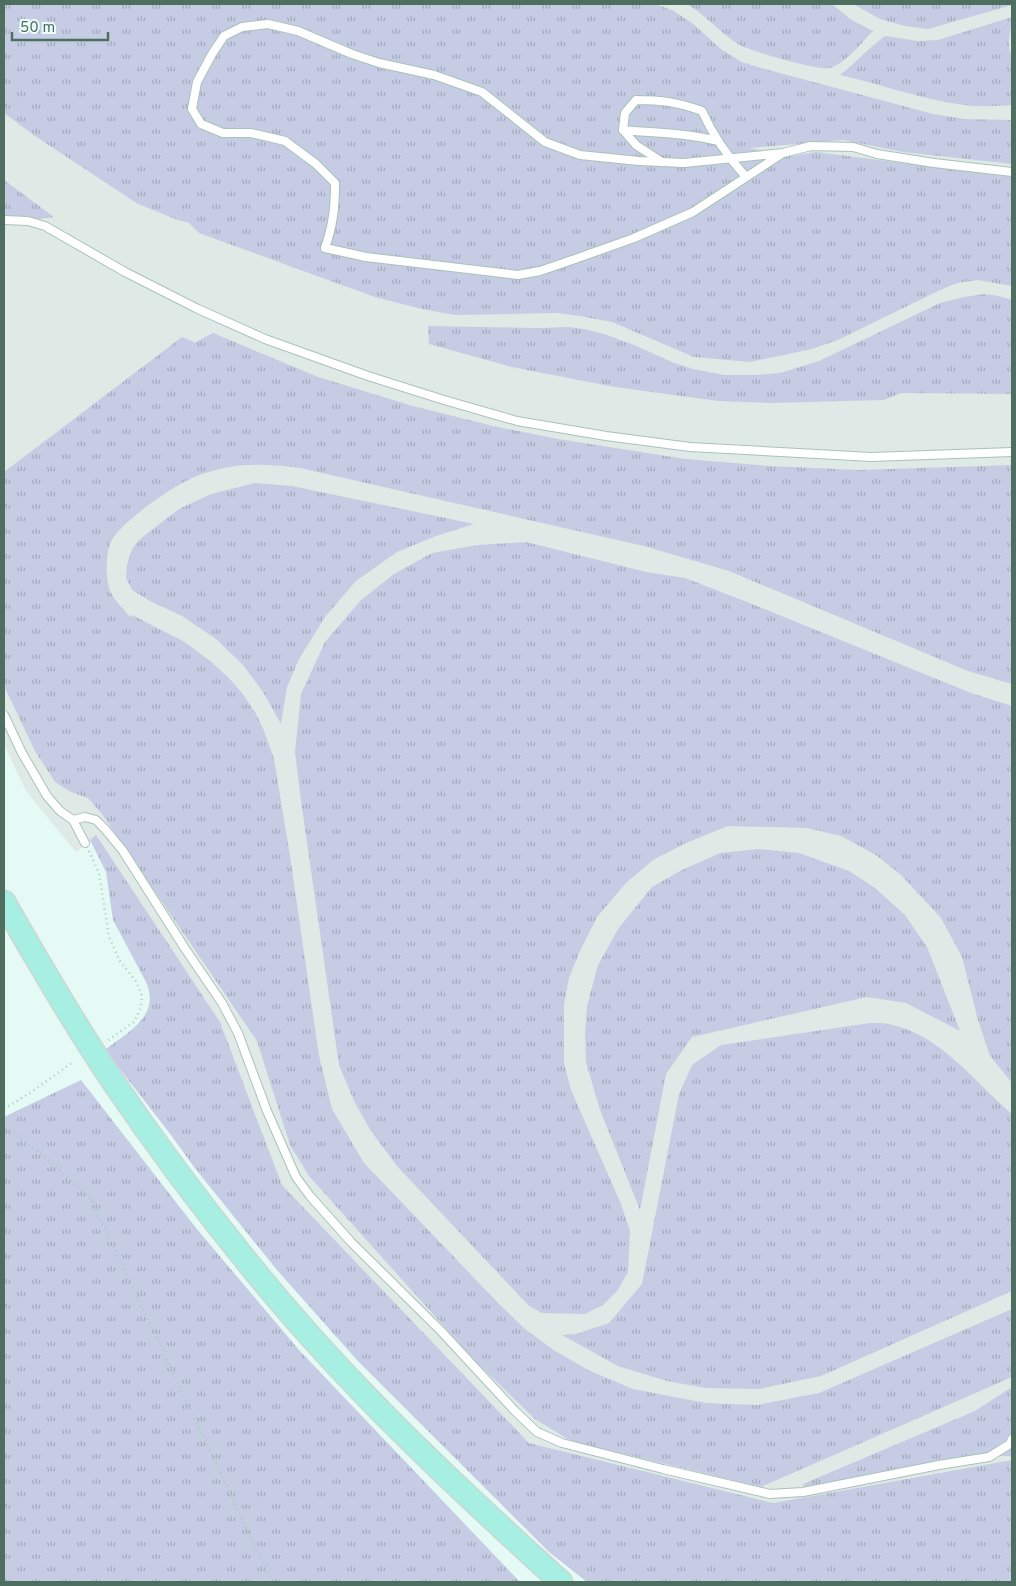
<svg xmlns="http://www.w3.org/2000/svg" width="1016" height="1586" viewBox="0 0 1016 1586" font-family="Overpass,sans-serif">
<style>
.industrial{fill:#dfe9e6}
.grass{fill:url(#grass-tufts)}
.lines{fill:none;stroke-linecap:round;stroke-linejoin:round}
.lane-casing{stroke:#a8c3ba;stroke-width:10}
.primary-casing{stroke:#cdd6d2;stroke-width:25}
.path{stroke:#a4cfbd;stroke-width:2.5;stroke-dasharray:1 4;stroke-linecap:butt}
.lane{stroke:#fff;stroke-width:8}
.primary{stroke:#a6efe2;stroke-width:22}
</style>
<defs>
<pattern id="grass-tufts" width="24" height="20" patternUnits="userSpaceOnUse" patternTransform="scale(1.25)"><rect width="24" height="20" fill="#c6cce4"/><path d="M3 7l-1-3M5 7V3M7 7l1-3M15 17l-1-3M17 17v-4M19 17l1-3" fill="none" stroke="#a3aabc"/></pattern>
</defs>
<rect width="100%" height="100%" fill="#e5f9f5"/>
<path class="industrial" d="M4,4H1012V1460L773,1503L529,1443L282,1185L220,1022L96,836L76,852L26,791L4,744Z"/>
<g class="grass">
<path d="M4,4H655L672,10L692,23L722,50L742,62L761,68L933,114L965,119L1012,120V164L903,152L843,140L750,148L792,156L816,152L1012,177V286L978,280L957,283L940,290L838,340L812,349L750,362L694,357L612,322L580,316L557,313L455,315L422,309L375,297L199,233L189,223L178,220L138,204L35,136L4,113Z"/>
<path d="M687,4H832L850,19L873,31C861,43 846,63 830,68C819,71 749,51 738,44C719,32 706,15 687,4Z"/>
<path d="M853,4H1012V5L928,29L905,26L880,19Z"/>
<path d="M1012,17C1012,31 1005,44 1012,56V105C997,106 981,107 965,105C923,100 881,84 840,75C856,63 868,48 885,36L918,41L938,40Z"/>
<path d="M4,180L54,217L39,219L4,216Z"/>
<path d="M984,294L999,296L1012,300V394L901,393L884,400L770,403L718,401L615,387L553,375L512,367L429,344L428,326L543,328L568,327L584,329L604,334L634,345L674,363L693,369L724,375H756L780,373L819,361L940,303L964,297Z"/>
<path d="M213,333L318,377L413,406L493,426L558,439L685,459L769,466L859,470L1012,465V684L968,671L729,571L644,546L300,468C278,465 251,463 228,467C219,469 208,472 199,475C175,484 128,517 113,538C105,549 105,581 111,593C116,602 124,609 130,617L132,615L183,641L209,660L228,677L242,693L255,712L264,731L274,759L290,856L319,1056L332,1109L364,1163L500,1305L525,1329L555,1351L588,1370L633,1389L706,1403L757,1405L819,1393L1012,1309V1377L761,1487L571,1441L535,1419L476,1362L309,1176L290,1145L257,1041L102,814L88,798L71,792L55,782L35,751L4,686V472L182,337L194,342V343Z"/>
<path d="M255,483L292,486L474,524L436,536L397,552L356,581L325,617L299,659L287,687L281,724L263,692L243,665L216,639L182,616L150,601L132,590L126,578L127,565L132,549L140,539L179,509L211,494Z"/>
<path d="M526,542L646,572L685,578L752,604L971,693L1012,706V1083L990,1056L978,1020L962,957L941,918L901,875L876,855L841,836L807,828L728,826L686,843L653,860L626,883L597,917L579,953L569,978L564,1004V1063L571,1090L621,1204L630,1231L628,1272L618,1290L603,1305L585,1314L542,1313L529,1306L397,1166L371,1131L355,1103L339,1065L301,801L295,752L301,694L325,642L361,600L394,574L432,553L478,545Z"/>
<path d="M96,835L220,1022L282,1185L529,1443L773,1503L1012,1460V1582H587L549,1552L356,1359L277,1270L194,1167L171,1135L105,1050C128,1032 161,1016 146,982L113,920L106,872L90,840Z"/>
<path d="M759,849L799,853L849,871L875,888L905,915L927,947L960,1031L906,1003L867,997L692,1037L666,1074L640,1210L600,1110L586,1062L585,1035L587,1006L598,965L618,929L652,887L680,871L720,853Z"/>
<path d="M870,1023C877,1023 886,1023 893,1025C943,1037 975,1083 1012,1114V1291L821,1376L759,1389L706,1388L667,1381L618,1366L562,1335L576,1334L609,1323L642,1284L679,1094L692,1065L721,1045Z"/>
<path d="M81,1080L196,1228L299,1350L520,1582H4V1117Z"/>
<path d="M1012,1387V1456H977L914,1466L804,1488L803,1484L975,1411Z"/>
</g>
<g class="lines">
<defs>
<g id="lane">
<path d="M623,130C654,133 688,133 718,141"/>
<path d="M783,153L693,212L634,238L575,259L540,271L518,275L366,257L325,248C333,225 335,208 335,183L316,164L285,141L251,133H223L201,124L192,109L197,82L212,54L224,36L242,27L268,24L298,31L352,54L379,63L434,75L482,92L545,142L580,155L639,161L684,163L783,153L811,146L853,147L877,154L934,163L1012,172"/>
<path d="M662,162L636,145L623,130L625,113L636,100C662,100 677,102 702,111C713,136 728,157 746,177"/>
<path d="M4,220L28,221L45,226L125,272L198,309L265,339L368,376L444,400L517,421L606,436L690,447L871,457L1012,452"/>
<path d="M4,715L22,753L47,796L60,811L73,820L85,843"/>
<path d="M73,820L85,817L96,820L105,829L123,851L184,947L222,1003L238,1033L267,1111L296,1177L310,1196L351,1242L441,1331L515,1411L537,1432L562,1443L663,1469L770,1494L803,1492L939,1465L989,1457L1010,1444L1012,1439"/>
</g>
<path id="primary" d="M4,902C38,962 73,1022 112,1080C156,1145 203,1208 253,1269C345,1383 453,1484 561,1582"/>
</defs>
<use href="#lane" class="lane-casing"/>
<use href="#primary" class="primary-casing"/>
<g class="path">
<path d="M89,851L99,873L109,936L119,960L135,980L142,995L141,1007L134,1022L107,1041"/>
<path d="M4,1109L33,1091L73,1062"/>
<path d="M4,1128L13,1132L57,1167L91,1199L272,1582"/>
</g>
<use href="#lane" class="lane"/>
<use href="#primary" class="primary"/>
</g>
<rect width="1016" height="1586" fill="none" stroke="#4e6e60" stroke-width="10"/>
<path d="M12 32v8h96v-8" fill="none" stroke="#4e6e60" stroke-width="2.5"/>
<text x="20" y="32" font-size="15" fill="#4e6e60" stroke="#ebfcf9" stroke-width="4" paint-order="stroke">50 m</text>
</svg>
